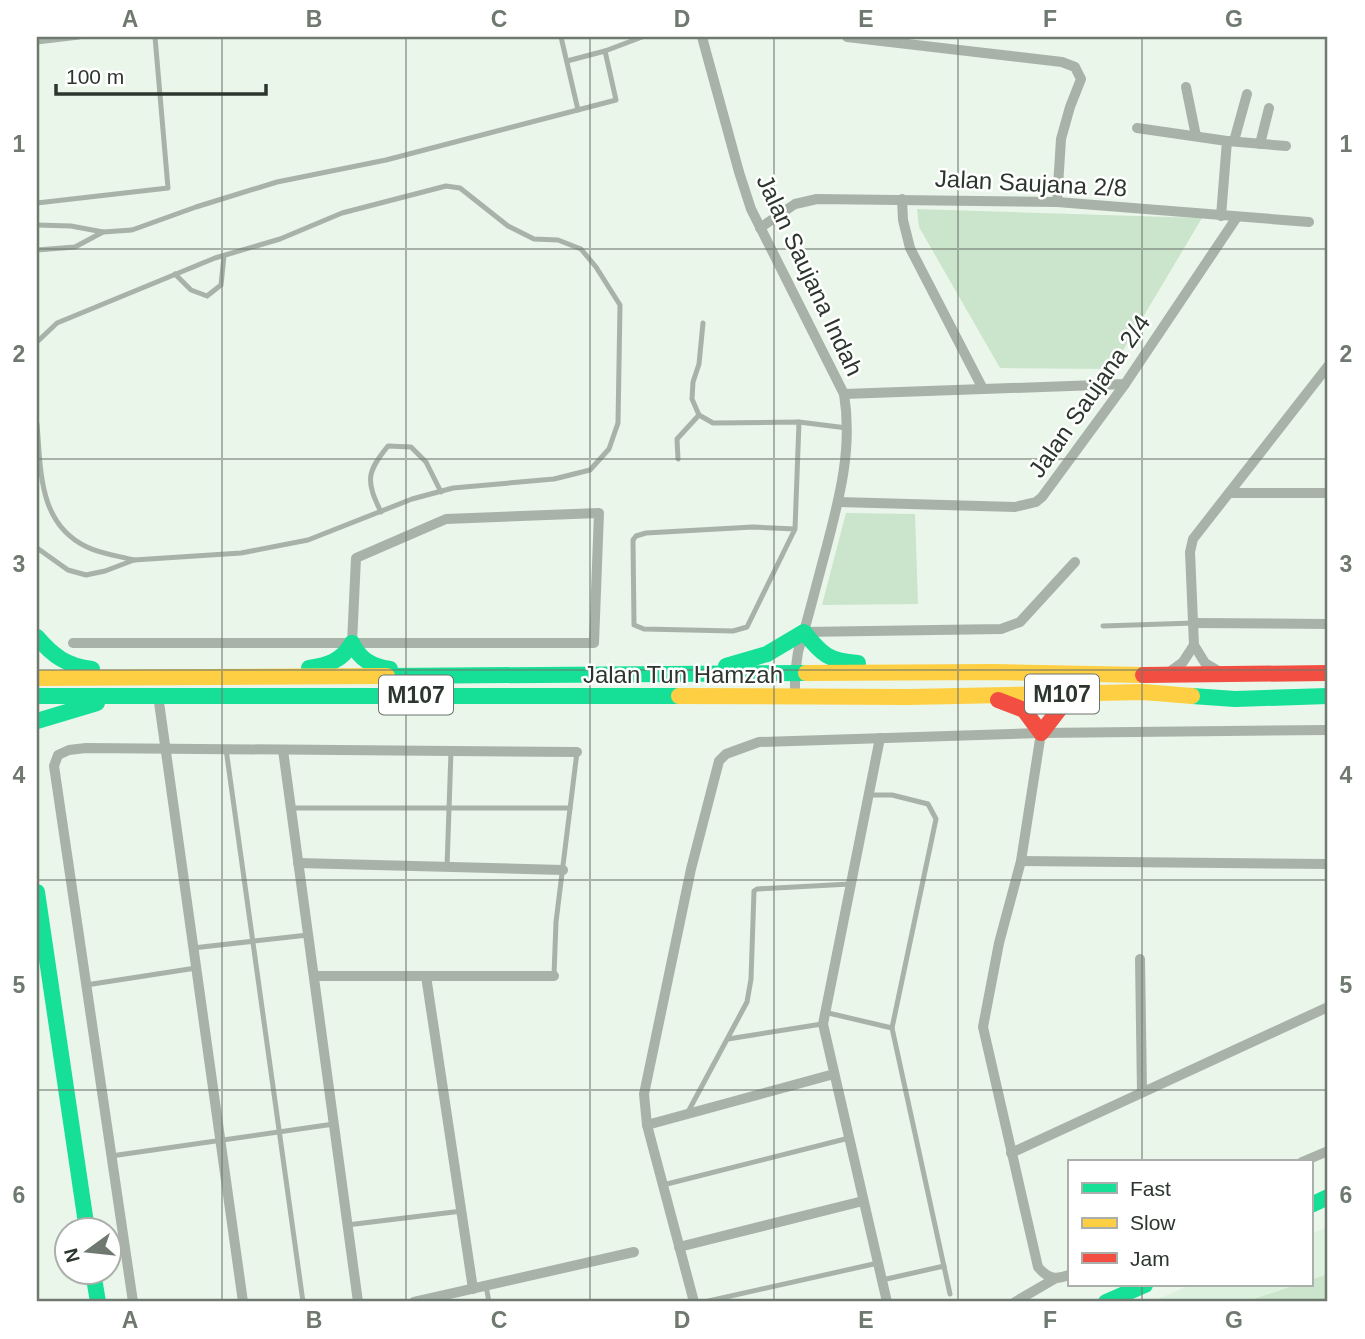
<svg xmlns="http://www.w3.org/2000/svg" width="1365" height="1339" viewBox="0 0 1365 1339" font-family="Helvetica,sans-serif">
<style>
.built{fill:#ddf2de}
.green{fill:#cbe4cc}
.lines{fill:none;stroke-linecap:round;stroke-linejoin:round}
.lane{stroke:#a9b2a9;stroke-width:5}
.street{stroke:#a9b2a9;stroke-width:10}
.fast{stroke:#16e098;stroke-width:16}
.slow{stroke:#ffcf43;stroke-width:16}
.jam{stroke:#f24e42;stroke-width:16}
.grid{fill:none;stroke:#6f7970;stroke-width:2;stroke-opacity:0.55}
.labels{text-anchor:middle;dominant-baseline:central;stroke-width:5;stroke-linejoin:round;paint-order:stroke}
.shield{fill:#fff;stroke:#6c726d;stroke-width:2}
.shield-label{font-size:23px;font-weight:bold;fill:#2d362e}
.street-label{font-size:24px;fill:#2d362e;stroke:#fff}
.neatline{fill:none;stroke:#6f7970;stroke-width:2.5}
.grid-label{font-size:23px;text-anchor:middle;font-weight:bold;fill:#6f7970}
</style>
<rect width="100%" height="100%" fill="#eaf6ea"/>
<path class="built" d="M1328,1227V1302H1150L1191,1285H1311V1234Z"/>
<g class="green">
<path d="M917,209L1202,218L1112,369L1000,368L919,227Z"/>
<path d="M846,513L915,514L918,604L822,605Z"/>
<path d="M1328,1274V1302H1245L1296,1285H1311V1280Z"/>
</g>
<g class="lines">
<g class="lane">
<path d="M561,37L578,110"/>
<path d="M37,42L79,37"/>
<path d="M567,61L605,51"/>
<path d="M37,203L168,188L155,37"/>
<path d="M37,225L71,226L103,232L132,230L196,207L277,182L386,160L616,100L605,51L642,37"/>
<path d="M37,250L75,247L103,232"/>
<path d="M175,274L191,290L207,296L221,285L224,256"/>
<path d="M703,323L699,364L693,382L692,399L699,415L713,423L799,422L847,428"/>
<path d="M37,342L57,323L215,258L280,239L342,213L446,186L460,188L508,226L534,239L558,240L581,249L596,267L620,305L618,423L609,449L590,470L554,479L453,488L412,499L308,540L241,553L134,560L105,571L86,575L68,570L37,548"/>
<path d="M37,424C41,470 38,524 87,547C101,554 119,556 134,560"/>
<path d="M678,459L677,439L699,415"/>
<path d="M381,512C366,481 366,473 388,446L411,447L426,462L441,492"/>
<path d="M795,529L753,527L646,533L636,536L633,540L634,625L644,629L733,631L747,627L795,529L799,422"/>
<path d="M1103,626L1194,623"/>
<path d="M226,749L303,1302"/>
<path d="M869,795H892L928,804L936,819L892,1028L950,1294"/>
<path d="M291,808H570"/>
<path d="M447,867L451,751"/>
<path d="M193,948L308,935"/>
<path d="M554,975L556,922L577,752"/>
<path d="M86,985L196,968"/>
<path d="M824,1012L892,1028"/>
<path d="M728,1039L822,1024"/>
<path d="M688,1112L747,1002L751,979L754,891L757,889L850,884"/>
<path d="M111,1156L334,1124"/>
<path d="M663,1185L849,1138"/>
<path d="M347,1225L462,1211"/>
<path d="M882,1280L944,1266"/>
<path d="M486,1286L489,1302"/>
<path d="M704,1302L878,1263"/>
</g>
<g class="street">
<path d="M702,37L739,172L751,209L844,394C853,449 839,500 825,553C816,586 808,619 798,652L795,674V697"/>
<path d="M847,37L1062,62L1075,67L1081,79L1070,107L1061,139L1057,202"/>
<path d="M1186,87L1196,136"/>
<path d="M1137,128L1227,141L1221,216"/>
<path d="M1227,141L1286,146"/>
<path d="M1234,141L1247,94"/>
<path d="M1260,144L1269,108"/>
<path d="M902,199L903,220L910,248L983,389"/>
<path d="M760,228L795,204L817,199L1057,202L1309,222"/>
<path d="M844,394L1125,384"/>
<path d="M1230,493H1328"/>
<path d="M839,502L1015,507L1036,502L1042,497L1125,384L1237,217"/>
<path d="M1194,623L1328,624"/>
<path d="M804,632L1001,629L1020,622L1075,562"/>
<path d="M73,643H594L599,513L446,519L356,558L352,643"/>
<path d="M1220,672L1205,663L1194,645L1190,552L1193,539L1328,366"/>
<path d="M1168,673L1183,662L1194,645"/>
<path d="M158,695L243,1302"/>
<path d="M1041,733L1021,861L999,943L983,1027L1038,1267C1048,1279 1056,1280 1069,1275"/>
<path d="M880,738L823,1024L887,1302"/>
<path d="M283,750L358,1302"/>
<path d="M1021,861L1328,864"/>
<path d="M298,863L563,870"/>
<path d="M1140,959L1142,1092"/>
<path d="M314,976H554"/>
<path d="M426,976L473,1289"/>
<path d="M647,1125L834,1074"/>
<path d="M1011,1153L1328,1007"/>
<path d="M1302,1162L1328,1151"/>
<path d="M679,1247L863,1201"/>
<path d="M133,1302L54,766L58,755L69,750L86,748L577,752"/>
<path d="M414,1302L634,1252"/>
<path d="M694,1302L647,1125L644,1094L691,869L719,761L726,754L759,742L1041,733L1328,730"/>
<path d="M1015,1302L1056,1278"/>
</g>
<g class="fast">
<path d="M37,637C53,656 67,666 92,669"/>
<path d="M352,643C360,660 372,666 390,669"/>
<path d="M726,666L767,654L804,632C822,655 829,661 858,663"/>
<path d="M309,668C328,665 342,661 352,643"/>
<path d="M387,676L806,673"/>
<path d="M37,696H679"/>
<path d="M1192,696L1235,699L1328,696"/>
<path d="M37,721L97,703"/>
<path d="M37,892L87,1230"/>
<path d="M1311,1205L1328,1197"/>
<path d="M93,1272L98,1302"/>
<path d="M1106,1302L1145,1285"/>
</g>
<g class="slow">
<path d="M806,673L994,672L1143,675"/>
<path d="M37,678L387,676"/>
<path d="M679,696L909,697L1143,692L1192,696"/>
</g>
<g class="jam">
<path d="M1143,675L1328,673"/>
<path d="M998,700L1024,710L1041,733L1061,707L1081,701"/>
</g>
</g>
<path class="grid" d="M222,37V1302M406,37V1302M590,37V1302M774,37V1302M958,37V1302M1142,37V1162M37,249H1328M37,459H1328M37,670H1328M37,880H1328M37,1090H1328M1142,1285V1302"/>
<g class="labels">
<g class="shield">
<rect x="1025" y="674.5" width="74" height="39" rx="5"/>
<rect x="379" y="675.5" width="74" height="39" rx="5"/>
</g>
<g class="shield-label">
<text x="1062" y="694">M107</text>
<text x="416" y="695">M107</text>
</g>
<g class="street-label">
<text transform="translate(1031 183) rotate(3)">Jalan Saujana 2/8</text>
<text transform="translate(810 275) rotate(65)">Jalan Saujana Indah</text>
<text transform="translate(1089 396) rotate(-55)">Jalan Saujana 2/4</text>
<text x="683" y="674">Jalan Tun Hamzah</text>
</g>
</g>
<rect width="1365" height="1339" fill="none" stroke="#ffffff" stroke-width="77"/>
<rect x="1068" y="1160" width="245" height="126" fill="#ffffff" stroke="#abafab" stroke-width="2"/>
<rect x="1082" y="1183" width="35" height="10" fill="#16e098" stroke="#abafab" stroke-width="2"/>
<text x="1130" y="1196" font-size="21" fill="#2d362e">Fast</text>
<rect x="1082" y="1218" width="35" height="10" fill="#ffcf43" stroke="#abafab" stroke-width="2"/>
<text x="1130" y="1230" font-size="21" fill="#2d362e">Slow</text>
<rect x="1082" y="1253" width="35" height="10" fill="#f24e42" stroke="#abafab" stroke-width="2"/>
<text x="1130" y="1266" font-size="21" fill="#2d362e">Jam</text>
<g transform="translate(88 1251) rotate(255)"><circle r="33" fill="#ffffff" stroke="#abafab" stroke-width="2"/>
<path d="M0-5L12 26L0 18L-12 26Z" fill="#6f7970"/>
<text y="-10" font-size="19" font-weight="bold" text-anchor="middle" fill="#2d362e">N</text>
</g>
<path d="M56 84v10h210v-10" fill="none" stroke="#2d362e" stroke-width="3.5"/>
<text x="66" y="84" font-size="21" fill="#2d362e" stroke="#ffffff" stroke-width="5" paint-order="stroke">100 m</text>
<rect x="38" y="38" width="1288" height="1262" class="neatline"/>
<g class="grid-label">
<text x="130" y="27">A</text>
<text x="314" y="27">B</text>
<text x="499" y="27">C</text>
<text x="682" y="27">D</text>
<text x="866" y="27">E</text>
<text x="1050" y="27">F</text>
<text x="1234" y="27">G</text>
<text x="19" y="152">1</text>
<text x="1346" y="152">1</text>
<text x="19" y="362">2</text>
<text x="1346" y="362">2</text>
<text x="19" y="572">3</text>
<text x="1346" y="572">3</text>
<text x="19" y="783">4</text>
<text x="1346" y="783">4</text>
<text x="19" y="993">5</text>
<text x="1346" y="993">5</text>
<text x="19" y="1203">6</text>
<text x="1346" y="1203">6</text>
<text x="130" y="1328">A</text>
<text x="314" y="1328">B</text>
<text x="499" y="1328">C</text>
<text x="682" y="1328">D</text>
<text x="866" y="1328">E</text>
<text x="1050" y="1328">F</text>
<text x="1234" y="1328">G</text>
</g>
</svg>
